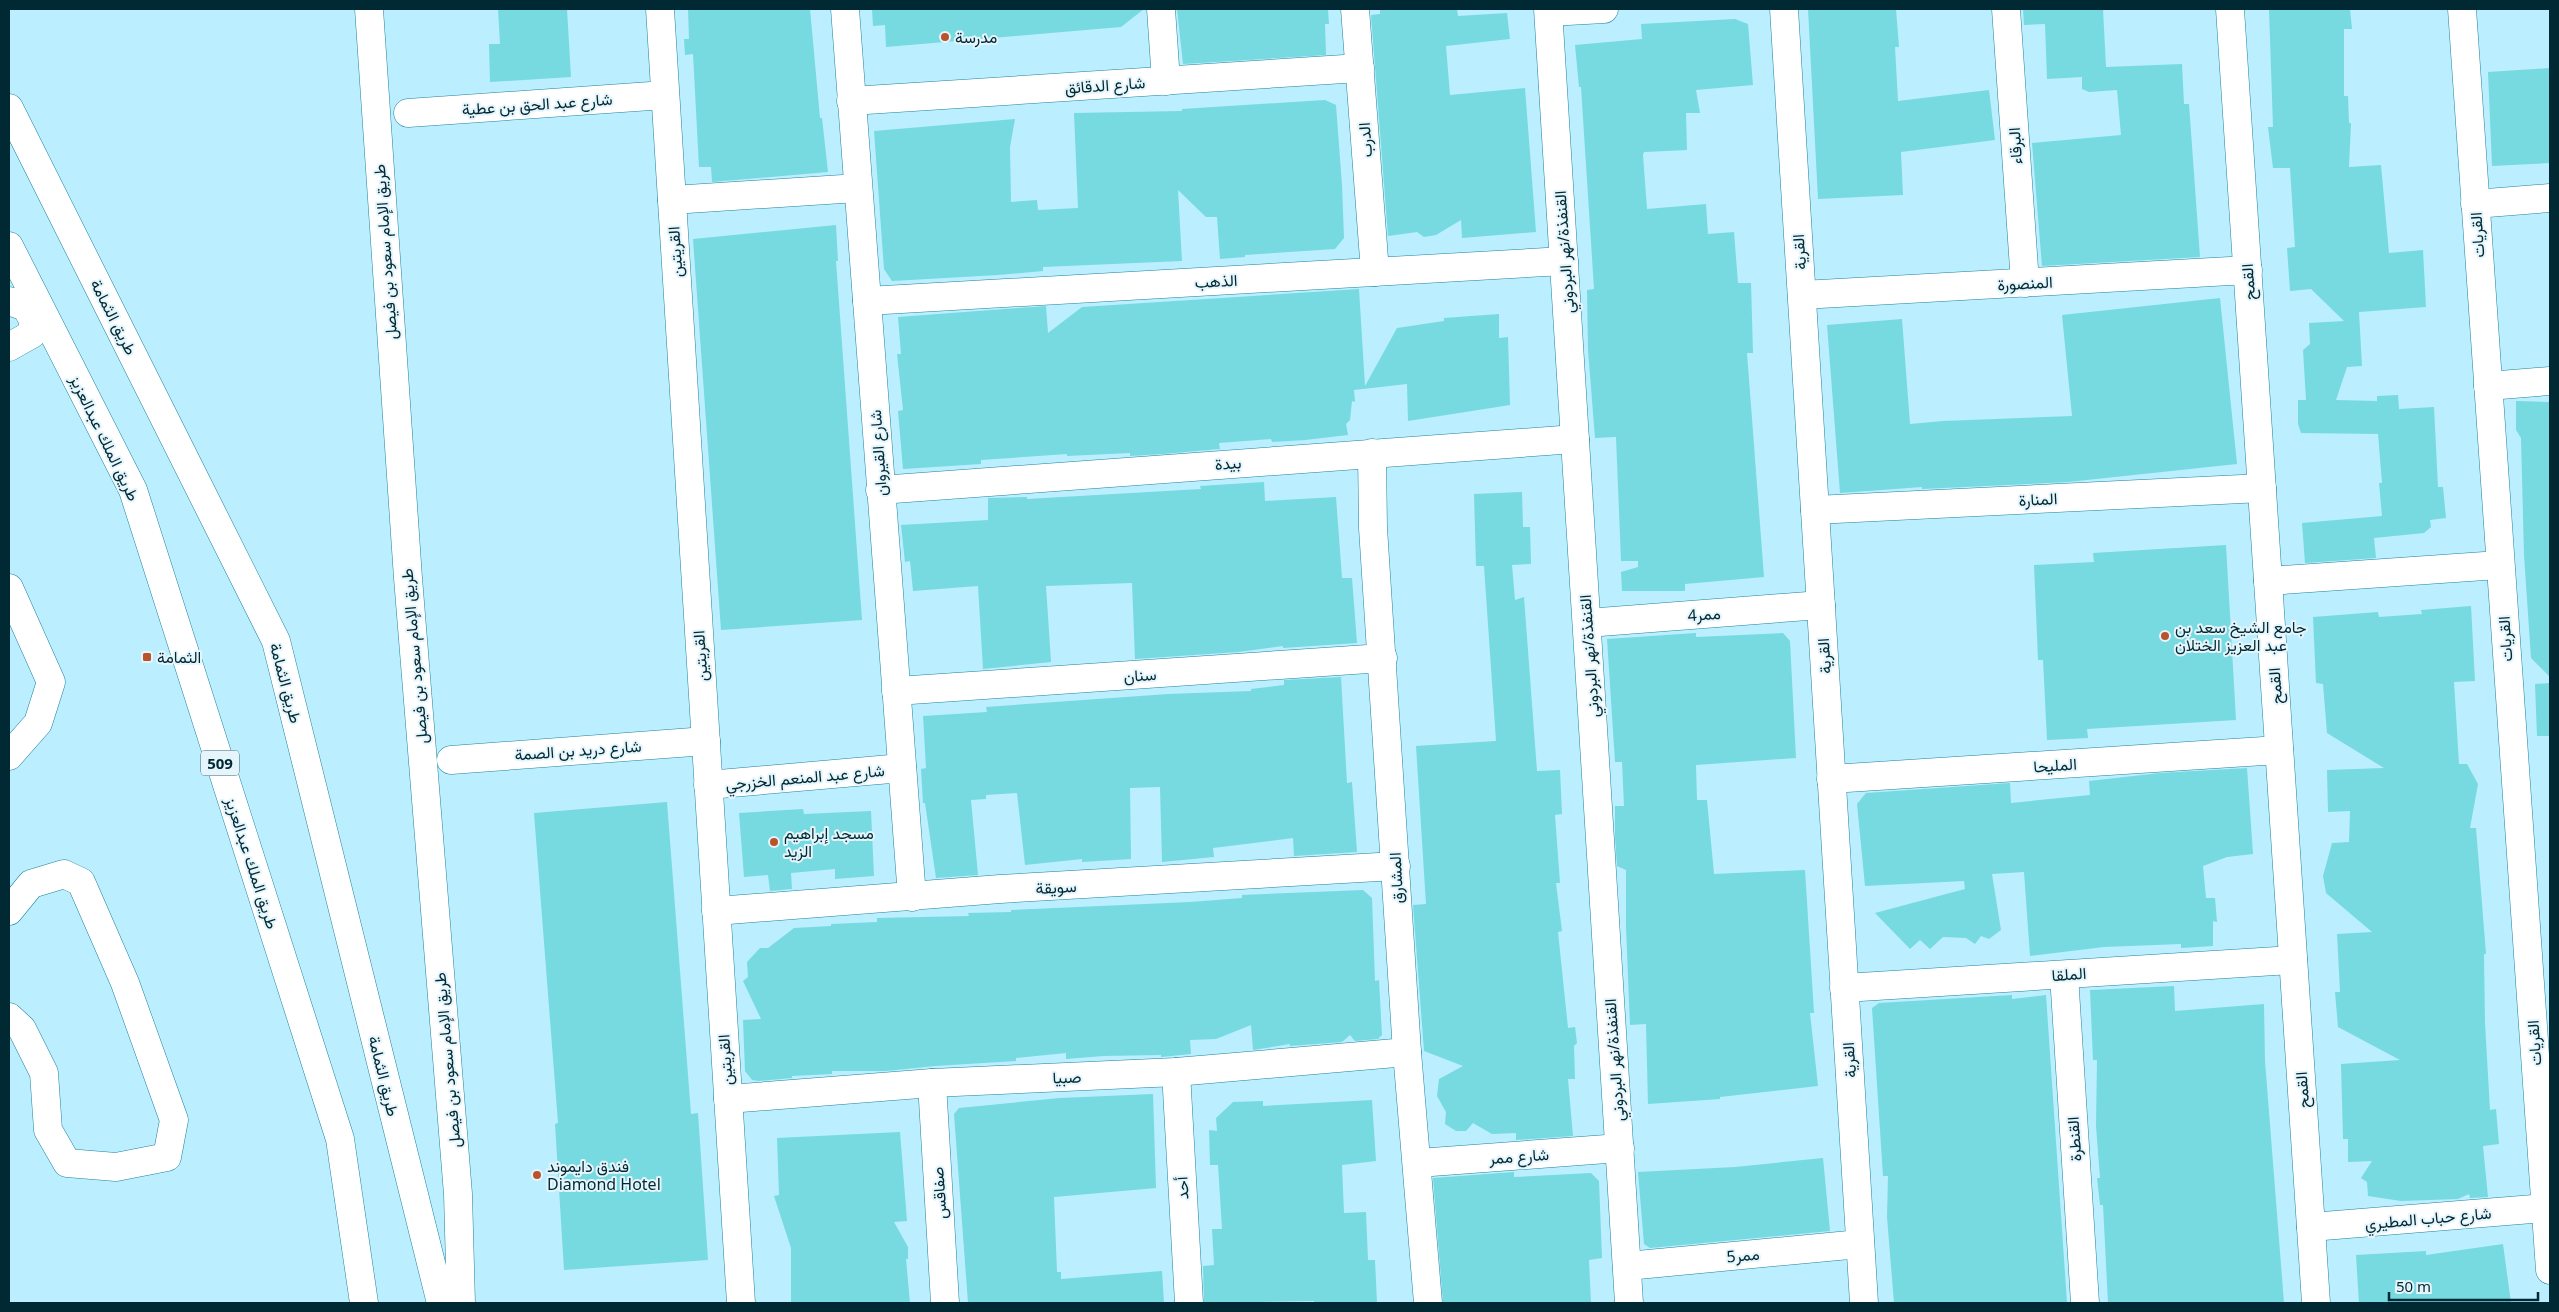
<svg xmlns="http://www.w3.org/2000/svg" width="2559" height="1312" viewBox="0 0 2559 1312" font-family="'Noto Sans',Vazirmatn,sans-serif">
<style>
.building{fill:#76dae0}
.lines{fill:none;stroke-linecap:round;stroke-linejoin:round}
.minor-casing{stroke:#1f839d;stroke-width:29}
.major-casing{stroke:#1f839d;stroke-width:29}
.minor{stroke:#fff;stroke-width:28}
.major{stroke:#fff;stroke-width:28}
.poi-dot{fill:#ba522c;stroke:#e5f5fb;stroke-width:2}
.labels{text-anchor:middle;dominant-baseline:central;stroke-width:4;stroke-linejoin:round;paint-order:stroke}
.shield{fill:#e5f5fb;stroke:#45666f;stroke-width:1}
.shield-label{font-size:15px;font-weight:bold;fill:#002933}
.poi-label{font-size:16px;fill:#002933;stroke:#e5f5fb;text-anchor:start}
.street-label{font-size:16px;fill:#002933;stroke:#e5f5fb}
</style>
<rect width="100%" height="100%" fill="#bef"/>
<g class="building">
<path d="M498,9H567L571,77L490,82L489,44H500Z"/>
<path d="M688,9H810L820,118H822L828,172L712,182L711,167H699L693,54L685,55L684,39H689Z"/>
<path d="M872,9H1144L1121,27L886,47L885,25L873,26Z"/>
<path d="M1177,9H1328L1329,24H1325L1326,55L1183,64Z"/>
<path d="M1380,9H1457L1458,16L1507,13L1510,39L1446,46L1450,95L1525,88L1536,232L1462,238L1461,220L1436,235L1424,237L1417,232L1388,236L1371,15L1380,14Z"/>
<path d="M1808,9H1896L1899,47H1895L1898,101L1989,90L1995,140L1901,152L1903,195L1818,199Z"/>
<path d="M2023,9H2103L2106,67L2182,64L2184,104H2189L2200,257L2042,266L2032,143L2121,135L2117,90L2089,92L2082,89V77L2047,79L2045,24L2024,25Z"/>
<path d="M2269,9H2350L2352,29H2344V96H2348L2349,123H2351L2349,167L2381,165L2389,253L2423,250L2426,307L2359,312L2362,366L2347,367L2336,400L2377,401V396L2398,395L2399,409L2434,407L2438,487H2443L2446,518L2430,520L2431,527L2424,533L2374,538L2376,558L2305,563L2302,523L2382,516L2379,483H2382L2378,434L2301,433L2298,424V400H2306L2303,350L2310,344L2309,323L2344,321L2311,289L2290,291L2287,248L2295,247L2290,168H2273L2268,127H2273Z"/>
<path d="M1735,19L1748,24L1753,85L1696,90L1700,113H1686L1687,150L1644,152L1643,155L1647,209L1706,204L1708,234L1734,232L1738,283H1751L1753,353H1747L1764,577L1685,584V591H1622L1621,572L1638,567V561H1621L1616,437L1595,438L1588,350L1587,290L1594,289L1581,87H1579L1575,45L1642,39L1641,24Z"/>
<path d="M2550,68V163L2492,166L2488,72Z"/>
<path d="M1325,100L1336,105L1342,185L1344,238L1335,249L1245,255V257L1220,259L1217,217H1206L1178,190L1182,261L1043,267V271L998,275L892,281L884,269L874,131L1015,119L1010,147L1011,202L1037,200L1038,210L1078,208L1074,113L1182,111V109Z"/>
<path d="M836,225L838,261H836L862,620L721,630L693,239Z"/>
<path d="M1359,289L1365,386L1397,328L1444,321V318L1499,314V338L1508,337L1510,405L1408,421L1407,384L1354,390L1355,402L1352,401L1350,420L1346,424L1348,435L1305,440L1272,442L1271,439L1219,443L1220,449L1163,454L1130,456V453L1067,456V454L981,460V464L903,469L898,411L903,410L897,354H901L898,317L1046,306L1048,333L1082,307Z"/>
<path d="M2220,298L2237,464L2068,482L1922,489V487L1840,493L1827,325L1902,319L1910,424L1943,421L2072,416L2062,315Z"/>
<path d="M2516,401L2550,402V677L2531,658L2524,555L2521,438L2516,430Z"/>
<path d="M1264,482L1265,501L1336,497L1342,578H1352L1357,643L1283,648V646L1238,652L1135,659L1132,583L1046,586L1051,662L983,669L978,586L913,591L910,561L905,562L901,525L988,520V498L1027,497V499L1201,489L1200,486Z"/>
<path d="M1522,492L1523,527H1530L1531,564L1512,565L1515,600L1524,597L1537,771L1560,770L1562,814L1555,815L1560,883H1556L1562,931L1558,932L1568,1028L1575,1027L1577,1043L1574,1046L1575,1079H1568L1573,1136L1516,1140V1133L1492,1134L1473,1123L1466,1131H1456L1445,1124L1446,1112L1437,1096L1439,1079L1463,1066L1424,1051L1413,905L1426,904L1416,746L1496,741L1484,566H1476L1474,494Z"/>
<path d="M2226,545L2236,720L2087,729L2088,738L2047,740L2043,660H2038L2034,565L2094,562L2093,553Z"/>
<path d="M2471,606L2475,681L2454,682L2459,764H2467L2478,784L2470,828H2476L2486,954H2484L2485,1023L2490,1110L2496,1109L2499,1144L2483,1146L2488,1197L2470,1198L2469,1194L2458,1199L2401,1201L2368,1196L2367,1182L2361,1178L2372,1161L2348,1162V1139H2343L2341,1064L2400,1060L2338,1027L2335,992H2340L2337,934L2372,932L2326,893L2323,876L2332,843L2349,842L2350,811L2328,812L2327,770L2384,768L2327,733L2323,684L2316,683L2313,617L2378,612L2379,617L2422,614L2421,610Z"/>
<path d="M1696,633V637L1783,633L1790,641L1796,758L1696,765L1697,800H1707L1714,874L1805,870L1814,1013H1810L1818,1086L1720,1097V1099L1648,1104L1646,1024L1630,1025L1626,927V870L1617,866L1615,836V806H1624L1622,762H1615L1607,639Z"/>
<path d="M1341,677L1347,783L1352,782L1357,852L1294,856L1293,838L1213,848L1214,857L1162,862L1160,787L1130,788L1131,859L1082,862V859L1025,865L1017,793L986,795V799L971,800L978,875L936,878L925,803H923L921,769L926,768L923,716L987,712L986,707L1168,694L1251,691V689L1284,685V680Z"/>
<path d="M2550,683V736H2537L2535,684Z"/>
<path d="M2247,768L2253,854L2227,857L2203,866L2206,898H2215L2217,922L2213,921V946L2181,948V944L2104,947L2030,956L2024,872L1992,874L2001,930L1989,939L1981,936L1975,944L1966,938L1943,937L1930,949L1920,940L1910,949L1875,913L1965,889L1964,881L1865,886L1857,804L1866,793L2010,783L2011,803L2090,795L2089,781L2160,773Z"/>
<path d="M667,802L691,1114L698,1113L708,1260L564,1270L555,1124L558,1123L534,813Z"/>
<path d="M803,809L804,814L871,811L874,876L835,879V869L791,873L792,889L770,891L768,875L744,877L739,813Z"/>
<path d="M1363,890L1372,898L1375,981L1379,980L1382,1035L1378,1039L1355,1041L1350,1035L1342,1042L1290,1046V1044L1253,1050L1251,1025L1216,1039L1190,1040L1191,1054L1161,1057V1055L1103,1056L1066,1059V1053L1016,1058V1061L935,1066L886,1071H832V1074L792,1076V1078L759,1081L752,1080L745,1071L743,1020L761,1019L743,981L748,977L747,962L760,948H768L794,928L831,926V924L877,922V918L969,916L968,913L1011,912V910L1190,902L1242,898V895Z"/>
<path d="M2174,986L2175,1011L2264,1004L2265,1061L2284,1303H2108L2103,1205H2100L2097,1178H2100L2096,1126L2097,1060H2093L2090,990Z"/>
<path d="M2012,995V999L2046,995L2067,1303H1894L1887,1217L1888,1176H1883L1872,1008L1879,1003Z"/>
<path d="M1153,1094L1156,1188L1054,1197L1057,1272H1061V1279L1162,1271L1164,1303H968L954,1114L959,1108L1060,1098Z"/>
<path d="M1372,1100L1376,1161L1342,1165L1344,1213L1366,1212L1368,1260H1375L1377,1303H1314V1301L1204,1303L1203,1266L1214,1265L1212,1229H1222L1218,1165H1210L1209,1130L1217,1131L1216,1118L1233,1102L1263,1101V1106Z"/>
<path d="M900,1132L907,1221L894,1222L908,1247V1259H906L910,1303H791V1248L774,1196L779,1195L777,1138Z"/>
<path d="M1823,1158L1830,1231L1650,1248L1644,1244L1638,1172L1735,1167Z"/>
<path d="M1514,1172V1177L1591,1173L1599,1181L1602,1258L1589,1260L1591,1303H1443L1433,1178Z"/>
<path d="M2503,1244L2511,1303H2359L2356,1255L2426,1251V1255Z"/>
</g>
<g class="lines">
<defs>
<g id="minor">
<path d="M660,9L741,1303"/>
<path d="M845,9L912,897"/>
<path d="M1161,9L1166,81"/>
<path d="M1355,9L1375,272"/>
<path d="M1548,9L1629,1303"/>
<path d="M1784,9L1864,1303"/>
<path d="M2006,9L2025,283"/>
<path d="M2230,9L2316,1303"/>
<path d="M2462,9L2550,1270"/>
<path d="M1549,12L1604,9"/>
<path d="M851,101L1360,68"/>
<path d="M408,113L665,95"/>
<path d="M672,200L858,188"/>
<path d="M2475,204L2550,198"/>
<path d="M1802,295L2248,270"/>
<path d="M9,301L26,307L33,320L32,334L9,347"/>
<path d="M867,301L1564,261"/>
<path d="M2488,386L2550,381"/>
<path d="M1372,453L1373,528L1407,1052L1428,1303"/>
<path d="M880,490L1575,439"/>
<path d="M1815,510L2262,488"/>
<path d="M2268,581L2499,565"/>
<path d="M9,588L51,682L38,723L9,756"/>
<path d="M1587,623L1821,605"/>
<path d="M896,691L1383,658"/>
<path d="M451,760L706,741"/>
<path d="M1831,779L2279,750"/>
<path d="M708,785L902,768"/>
<path d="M9,911L31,884L64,874L81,882L125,983L174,1120L167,1157L116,1167L67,1163L48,1130L44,1073L22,1029L9,1017"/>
<path d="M716,911L1000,889L1396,866"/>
<path d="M2064,975L2085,1303"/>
<path d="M1844,988L2293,960"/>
<path d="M1176,1072L1189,1303"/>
<path d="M932,1083L945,1303"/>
<path d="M728,1099L932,1083L1176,1072L1407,1052"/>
<path d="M1418,1163L1620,1148"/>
<path d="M2311,1227L2546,1208"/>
<path d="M1627,1266L1860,1244"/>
</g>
<g id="major">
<path d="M369,9L408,578L458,1194L461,1303"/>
<path d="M9,108L276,641L441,1303"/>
<path d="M9,246L133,490L340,1139L364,1303"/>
</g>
</defs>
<use href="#minor" class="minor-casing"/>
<use href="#major" class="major-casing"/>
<use href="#minor" class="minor"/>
<use href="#major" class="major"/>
</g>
<g class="poi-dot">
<circle cx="945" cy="37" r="5"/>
<circle cx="2165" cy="636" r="5"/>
<rect x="142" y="652" width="10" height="10" rx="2.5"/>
<circle cx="774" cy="842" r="5"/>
<circle cx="537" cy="1175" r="5"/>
</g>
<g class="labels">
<rect class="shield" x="201" y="750.5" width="38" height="25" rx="4"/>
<g class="shield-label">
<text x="220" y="763">509</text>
</g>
<g class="poi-label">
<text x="955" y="37">مدرسة</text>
<text x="2175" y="627">جامع الشيخ سعد بن<tspan x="2175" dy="18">عبد العزيز الختلان</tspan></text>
<text x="157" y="657">الثمامة</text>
<text x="784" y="833">مسجد إبراهيم<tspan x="784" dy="18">الزيد</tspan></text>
<text x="547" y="1166">فندق دايموند<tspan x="547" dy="18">Diamond Hotel</tspan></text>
</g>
<g class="street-label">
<text transform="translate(1105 85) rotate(-4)">شارع الدقائق</text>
<text transform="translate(537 104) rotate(-4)">شارع عبد الحق بن عطية</text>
<text transform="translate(1365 140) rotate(-94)">الدرب</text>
<text transform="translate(2015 146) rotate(-94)">البرقاء</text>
<text transform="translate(2477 235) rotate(-94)">القريات</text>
<text transform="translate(385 252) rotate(-94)">طريق الإمام سعود بن فيصل</text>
<text transform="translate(675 252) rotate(-94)">القريتين</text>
<text transform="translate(1564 252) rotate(-94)">القنفذة/نهر البردوني</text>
<text transform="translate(1799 252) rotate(-94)">القرية</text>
<text transform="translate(1216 281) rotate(-3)">الذهب</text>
<text transform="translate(2248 282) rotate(-94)">القمح</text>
<text transform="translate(2025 283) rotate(-3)">المنصورة</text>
<text transform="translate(114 317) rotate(63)">طريق الثمامة</text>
<text transform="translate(105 438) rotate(64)">طريق الملك عبدالعزيز</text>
<text transform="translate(878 453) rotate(-94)">شارع القيروان</text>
<text transform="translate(1228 463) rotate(-4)">بيدة</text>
<text transform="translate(2038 499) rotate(-3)">المنارة</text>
<text transform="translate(1704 614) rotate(-4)">ممر4</text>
<text transform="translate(2505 639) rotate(-94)">القريات</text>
<text transform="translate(414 656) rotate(-95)">طريق الإمام سعود بن فيصل</text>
<text transform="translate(700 656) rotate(-94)">القريتين</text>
<text transform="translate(1589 656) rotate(-94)">القنفذة/نهر البردوني</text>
<text transform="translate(1824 656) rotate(-94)">القرية</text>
<text transform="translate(1140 675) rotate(-4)">سنان</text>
<text transform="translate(286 683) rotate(75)">طريق الثمامة</text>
<text transform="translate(2275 686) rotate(-94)">القمح</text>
<text transform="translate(578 750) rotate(-4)">شارع دريد بن الصمة</text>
<text transform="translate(2055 765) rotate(-4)">المليحا</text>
<text transform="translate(805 777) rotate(-5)">شارع عبد المنعم الخزرجي</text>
<text transform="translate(252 863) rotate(72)">طريق الملك عبدالعزيز</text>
<text transform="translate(1396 878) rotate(-93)">المشارق</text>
<text transform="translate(1056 887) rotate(-3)">سويقة</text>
<text transform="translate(2069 974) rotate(-4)">الملقا</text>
<text transform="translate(2534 1043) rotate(-94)">القريات</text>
<text transform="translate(447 1060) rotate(-95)">طريق الإمام سعود بن فيصل</text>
<text transform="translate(725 1060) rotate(-94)">القريتين</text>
<text transform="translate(1614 1060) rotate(-94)">القنفذة/نهر البردوني</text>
<text transform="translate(1849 1060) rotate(-94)">القرية</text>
<text transform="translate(384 1076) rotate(76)">طريق الثمامة</text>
<text transform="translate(1067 1077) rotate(-2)">صبيا</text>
<text transform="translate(2302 1090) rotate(-94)">القمح</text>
<text transform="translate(2074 1139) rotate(-94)">القنطرة</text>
<text transform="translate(1519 1156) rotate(-4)">شارع ممر</text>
<text transform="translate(1182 1188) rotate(-93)">أحد</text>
<text transform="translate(939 1193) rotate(-94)">صفاقس</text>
<text transform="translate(2428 1218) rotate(-5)">شارع حباب المطيري</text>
<text transform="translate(1743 1255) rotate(-5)">ممر5</text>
</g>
</g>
<rect width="2559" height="1312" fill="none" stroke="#002933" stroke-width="20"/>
<path d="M2389 1292v8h149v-8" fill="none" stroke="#002933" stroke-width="2.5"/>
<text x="2396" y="1292" font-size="15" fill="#002933" stroke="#e5f5fb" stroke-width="4" paint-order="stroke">50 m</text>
</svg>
